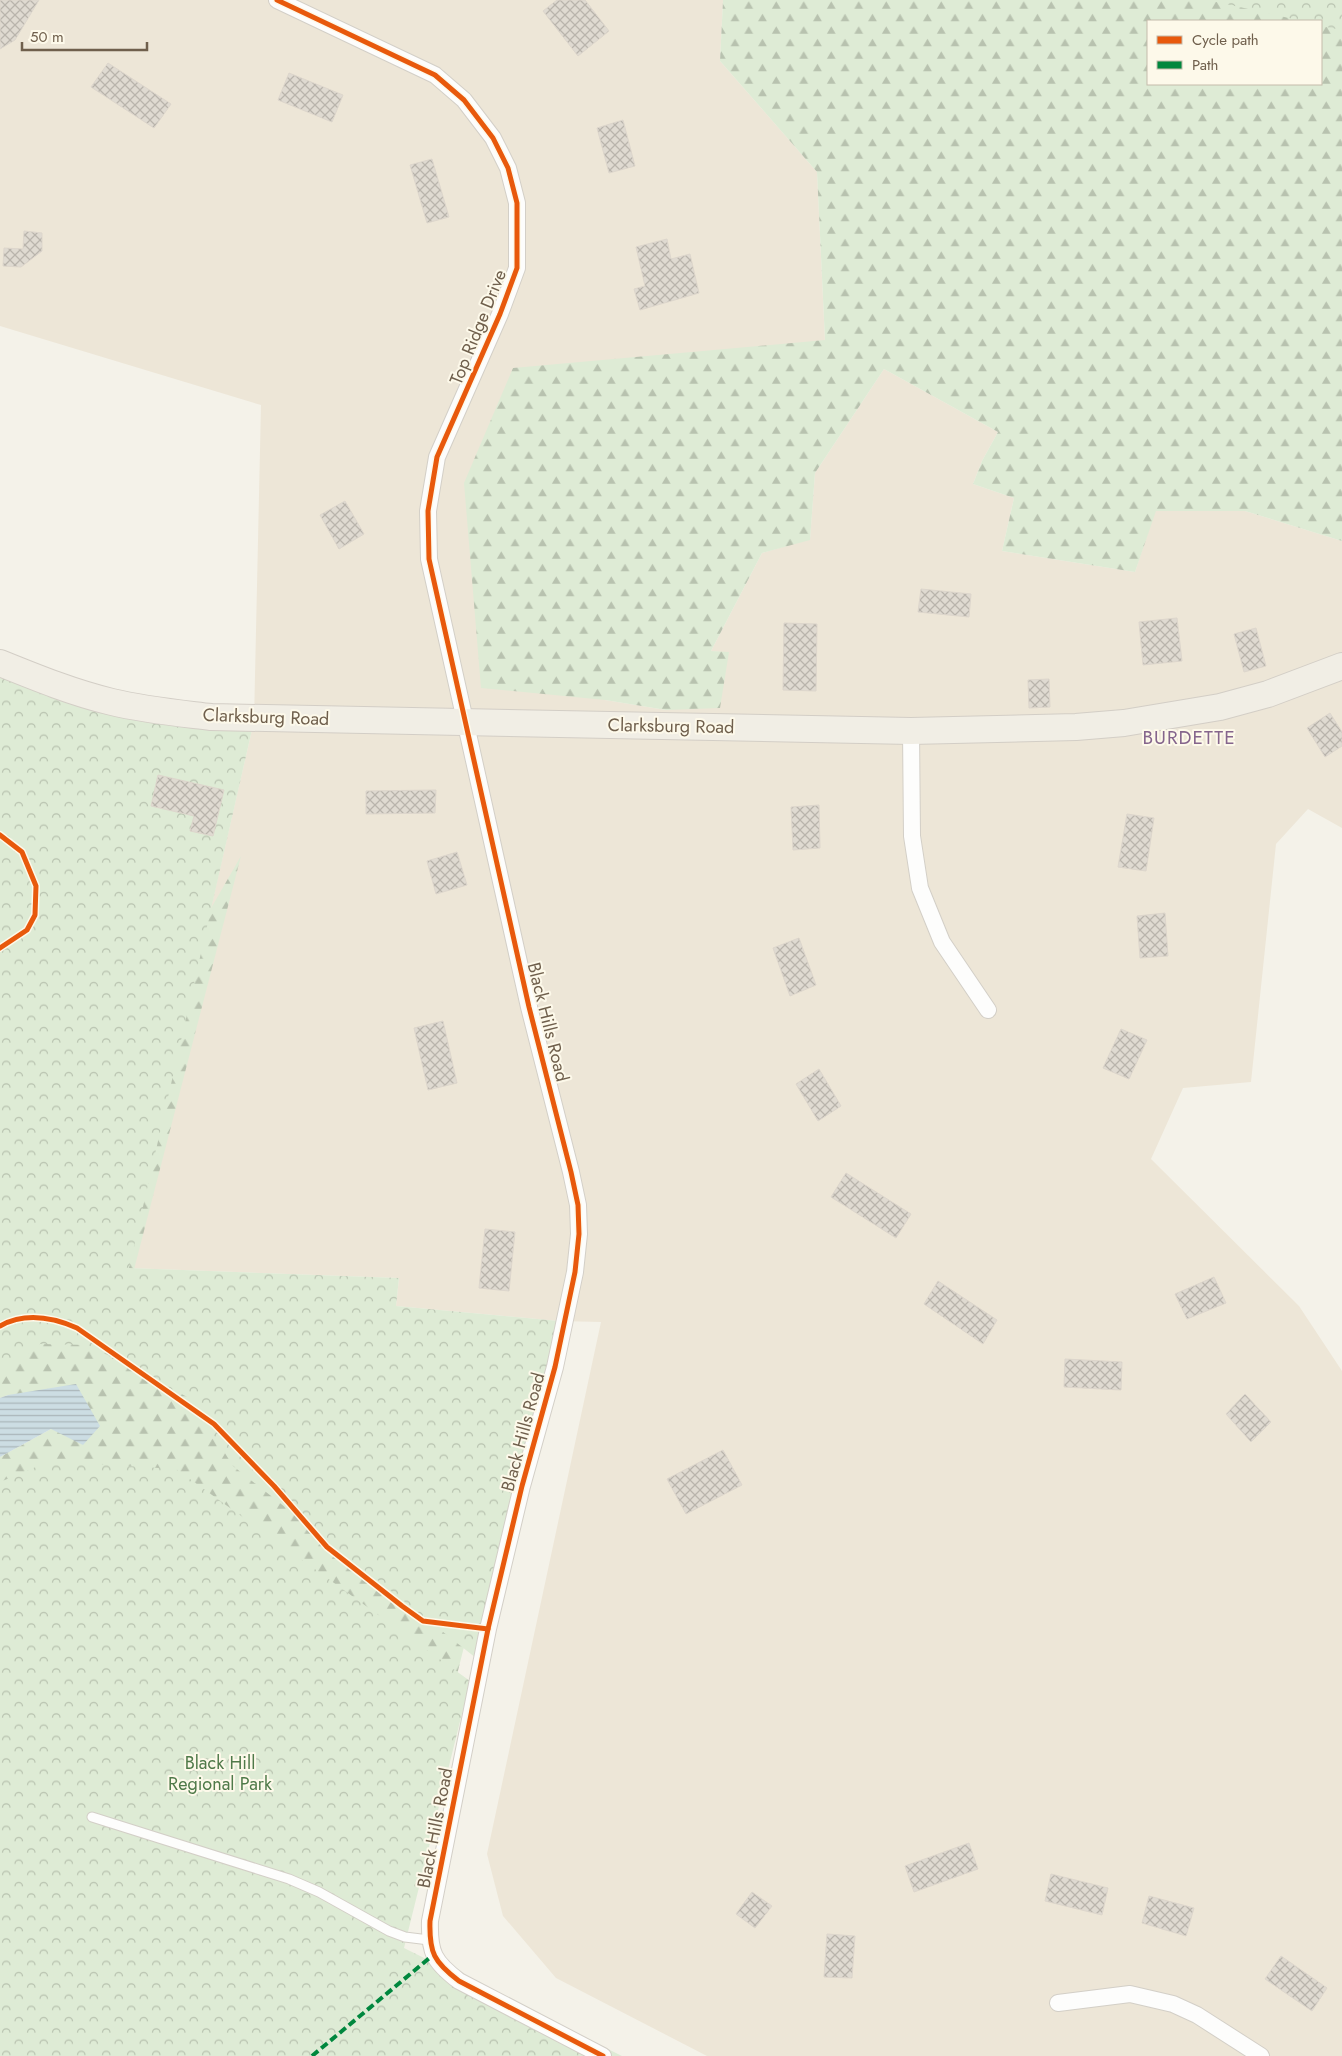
<svg xmlns="http://www.w3.org/2000/svg" width="1342" height="2056" viewBox="0 0 1342 2056" font-family="Jost,sans-serif">
<style>
.residential{fill:#ede6d7}
.forest{fill:url(#forest-firs);fill-rule:evenodd}
.park{fill:url(#park-crowns)}
.water{fill:url(#water-rules)}
.building{fill:url(#building-cross-hatch);stroke:#ddd6cc}
.lines{fill:none;stroke-linecap:round;stroke-linejoin:round}
.service-casing{stroke:#d3cfc7;stroke-width:11}
.minor-casing{stroke:#d3cfc7;stroke-width:18}
.primary-casing{stroke:#d3cec6;stroke-width:28}
.service{stroke:#fdfdfc;stroke-width:9}
.minor{stroke:#fdfdfc;stroke-width:16}
.primary{stroke:#f1eee5;stroke-width:26}
.quiet{stroke:#00873e;stroke-width:4;stroke-dasharray:8 4;stroke-linecap:butt}
.cycleway-casing{stroke:#fdf9ea;stroke-width:8}
.cycleway{stroke:#e8590c;stroke-width:5}
.labels{text-anchor:middle;dominant-baseline:central;stroke-width:4;stroke-linejoin:round;paint-order:stroke}
.street-label{font-size:18px;fill:#6f5f4c;stroke:#fdf9ea}
.park-label{font-size:18px;fill:#4f7a49;stroke:#fdf9ea}
.neighbourhood-label{font-size:19px;letter-spacing:1px;fill:#85658c;stroke:#fdf9ea}
</style>
<defs>
<pattern id="forest-firs" width="22" height="20" patternUnits="userSpaceOnUse" patternTransform="scale(1.25)"><rect width="22" height="20" fill="#deebd5"/><path d="M5 1l3.5 6h-7zM16 11l3.5 6h-7z" fill="#b8c2af"/></pattern>
<pattern id="park-crowns" width="20" height="18" patternUnits="userSpaceOnUse" patternTransform="scale(1.25)"><rect width="20" height="18" fill="#deebd5"/><path d="M2 6a3 3 0 1 1 6 0M12 15a3 3 0 1 1 6 0" fill="none" stroke="#b8c2af"/></pattern>
<pattern id="water-rules" width="6" height="5" patternUnits="userSpaceOnUse" patternTransform="scale(1.25)"><rect width="6" height="5" fill="#ccdde3"/><path d="M0 2.5h6" fill="none" stroke="#aab6ba"/></pattern>
<pattern id="building-cross-hatch" width="8" height="8" patternUnits="userSpaceOnUse" patternTransform="scale(1.25)"><rect width="8" height="8" fill="#dfdad1"/><path d="M0 0l8 8M0 8l8-8" fill="none" stroke="#b9b4ac"/></pattern>
</defs>
<rect width="100%" height="100%" fill="#f4f2e9"/>
<path class="residential" d="M0,0H723L720,61L817,172L825,341L513,369L605,700L666,710L729,653L711,651L762,553L810,539L815,473L884,369L998,432L982,461L973,484L1014,498L1002,551L1135,572L1155,511H1245L1342,541V828L1308,809L1276,844L1251,1082L1183,1088L1151,1159L1299,1306L1342,1371V2056H707L556,1978L503,1916L487,1854L601,1322L559,1321L396,1306L399,1278L128,1268L254,721L261,405L0,326Z"/>
<g class="forest">
<path d="M723,0H1342V541L1245,511H1156L1135,572L1002,551L1014,498L973,484L982,461L998,432L884,369L815,473L810,540L762,553L711,651L729,652L720,708L666,710L605,700L481,688L464,483L513,368L825,340L817,172L720,61ZM1148,21H1321V84H1148Z"/>
<path d="M241,856L115,1343L537,1356L410,1862L0,1576V1457L51,1429L8,1395L0,1398V1213L160,997Z"/>
</g>
<g class="park">
<path d="M1208,0H1342V30L1321,26V21H1302Z"/>
<path d="M0,668L254,721L129,1268L399,1278L396,1306L559,1321L476,1658L233,1466L191,1399L88,1345L40,1344L0,1376Z"/>
<path d="M50,1461L176,1469L470,1681L404,1948L622,2056H0V1482Z"/>
</g>
<path class="water" d="M76,1384L100,1426L83,1445L51,1429L0,1457V1398L8,1395Z"/>
<g class="building">
<path d="M0,0H39L15,40L0,49Z"/>
<path d="M557,0H585L609,31L578,56L543,11Z"/>
<path d="M108,63L171,104L154,128L91,87Z"/>
<path d="M289,73L343,95L332,122L278,100Z"/>
<path d="M623,120L635,166L609,173L597,128Z"/>
<path d="M432,159L449,217L427,223L410,165Z"/>
<path d="M24,231L42,233V251L21,267L3,266L4,248L23,249Z"/>
<path d="M667,239L671,259L690,254L699,293L640,310L634,289L645,286L636,247Z"/>
<path d="M345,501L364,534L339,549L320,515Z"/>
<path d="M921,589L971,594L969,617L918,612Z"/>
<path d="M1177,618L1182,661L1143,665L1139,622Z"/>
<path d="M784,623L817,624L816,691L783,690Z"/>
<path d="M1256,628L1266,666L1244,672L1234,634Z"/>
<path d="M1049,679L1050,707L1029,708L1028,680Z"/>
<path d="M1330,713L1342,732V746L1325,757L1307,728Z"/>
<path d="M158,775L224,790L213,836L190,831L194,816L151,806Z"/>
<path d="M436,790L435,813L366,814V791Z"/>
<path d="M819,805L820,848L793,850L791,807Z"/>
<path d="M1127,814L1154,818L1146,871L1118,867Z"/>
<path d="M457,852L467,885L436,894L427,861Z"/>
<path d="M1165,913L1168,956L1140,958L1137,916Z"/>
<path d="M799,938L816,985L790,996L773,948Z"/>
<path d="M443,1021L457,1083L428,1090L414,1028Z"/>
<path d="M1121,1029L1147,1040L1129,1079L1103,1068Z"/>
<path d="M819,1069L841,1106L818,1121L796,1084Z"/>
<path d="M846,1173L911,1214L896,1238L831,1197Z"/>
<path d="M485,1229L515,1232L509,1291L479,1288Z"/>
<path d="M1214,1277L1226,1303L1187,1319L1175,1294Z"/>
<path d="M938,1281L997,1320L983,1344L924,1304Z"/>
<path d="M1065,1359L1122,1362L1121,1390L1064,1387Z"/>
<path d="M1245,1394L1271,1422L1251,1442L1226,1414Z"/>
<path d="M723,1450L742,1485L686,1514L667,1479Z"/>
<path d="M969,1843L978,1869L914,1892L905,1866Z"/>
<path d="M1051,1874L1108,1888L1102,1915L1045,1901Z"/>
<path d="M752,1892L772,1906L755,1928L736,1914Z"/>
<path d="M1149,1896L1194,1908L1186,1936L1142,1923Z"/>
<path d="M827,1934L855,1936L852,1978L824,1977Z"/>
<path d="M1281,1956L1327,1988L1312,2011L1265,1979Z"/>
</g>
<g class="lines">
<defs>
<path id="service" d="M92,1817L289,1879L319,1892L389,1931L405,1937L429,1940"/>
<g id="minor">
<path d="M277,0L435,75L464,100L493,138L508,168L517,203V268L500,314L437,457L428,511L429,559L529,1007L571,1172L578,1205L579,1234L575,1272L555,1367L522,1486L488,1629L430,1921C429,1953 434,1962 459,1981L603,2056"/>
<path d="M911,731L912,836L920,888L942,942L988,1010"/>
<path d="M1058,2003L1130,1994L1173,2004L1197,2015L1261,2056"/>
</g>
<path id="primary" d="M0,663C37,678 74,693 112,702C145,710 178,713 211,717L911,731L1076,727L1124,723L1220,707L1268,694L1342,666"/>
</defs>
<use href="#service" class="service-casing"/>
<use href="#minor" class="minor-casing"/>
<use href="#primary" class="primary-casing"/>
<use href="#service" class="service"/>
<use href="#minor" class="minor"/>
<use href="#primary" class="primary"/>
<path class="quiet" d="M312,2056L433,1955"/>
<defs>
<g id="cycleway">
<path d="M277,0L435,75L464,100L493,138L508,168L517,203V268L500,314L437,457L428,511L429,559L529,1007L571,1172L578,1205L579,1234L575,1272L555,1367L522,1486L488,1629L430,1921C429,1953 434,1962 459,1981L603,2056"/>
<path d="M0,835L22,852L36,886L35,915L27,930L0,948"/>
<path d="M0,1326C25,1312 52,1317 77,1328L214,1424L274,1486L327,1547L402,1606L423,1621L488,1629"/>
</g>
</defs>
<use href="#cycleway" class="cycleway-casing"/>
<use href="#cycleway" class="cycleway"/>
</g>
<g class="labels">
<g class="street-label">
<text transform="translate(478 327) rotate(-68)">Top Ridge Drive</text>
<text transform="translate(266 717) rotate(2)">Clarksburg Road</text>
<text transform="translate(671 726) rotate(1)">Clarksburg Road</text>
<text transform="translate(548 1022) rotate(76)">Black Hills Road</text>
<text transform="translate(523 1432) rotate(-75)">Black Hills Road</text>
<text transform="translate(435 1828) rotate(-79)">Black Hills Road</text>
</g>
<g class="park-label">
<text x="220" y="1763">Black Hill<tspan x="220" dy="21">Regional Park</tspan></text>
</g>
<g class="neighbourhood-label">
<text x="1189" y="737">BURDETTE</text>
</g>
</g>
<rect x="1147" y="20" width="175" height="65" fill="#fdf9ea" stroke="#c4bbab"/>
<rect x="1157" y="36" width="25" height="8" fill="#e8590c" stroke="#c4bbab"/>
<text x="1192" y="45" font-size="15" fill="#6f5f4c">Cycle path</text>
<rect x="1157" y="61" width="25" height="8" fill="#00873e" stroke="#c4bbab"/>
<text x="1192" y="70" font-size="15" fill="#6f5f4c">Path</text>
<path d="M22 42v8h125v-8" fill="none" stroke="#6f5f4c" stroke-width="2.5"/>
<text x="30" y="42" font-size="15" fill="#6f5f4c" stroke="#fdf9ea" stroke-width="4" paint-order="stroke">50 m</text>
</svg>
